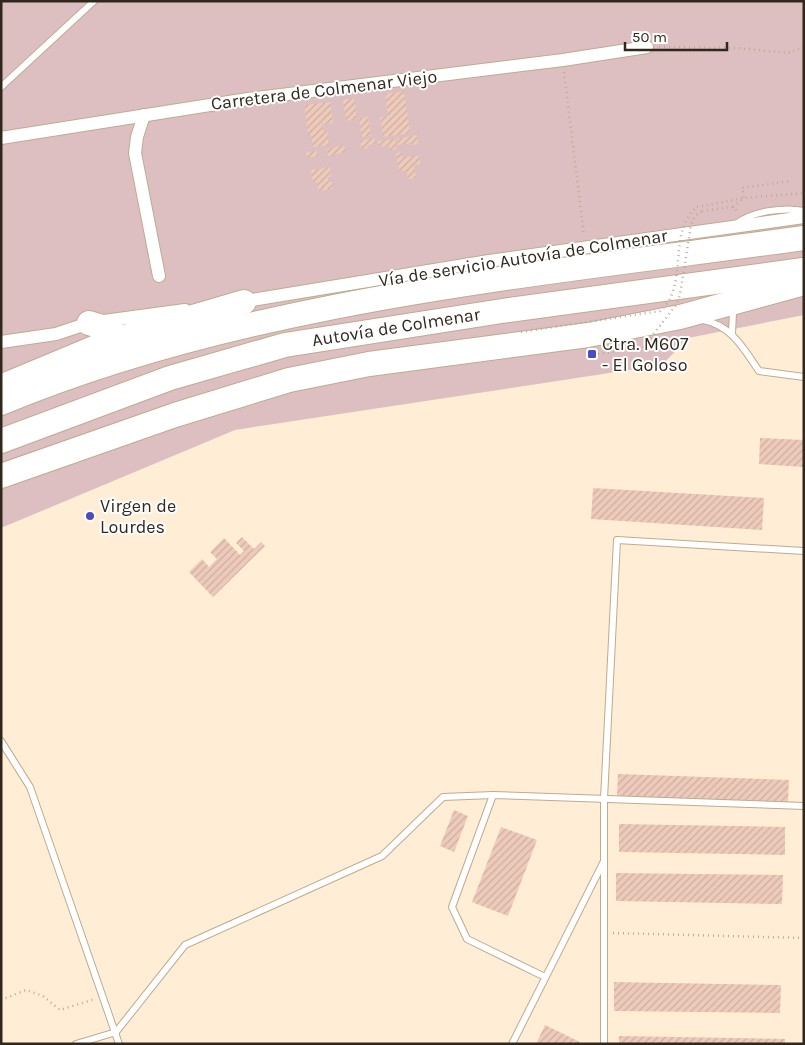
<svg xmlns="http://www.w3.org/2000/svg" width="805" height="1045" viewBox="0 0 805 1045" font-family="Karla,sans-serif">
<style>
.park{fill:#ddbfc2}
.building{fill:url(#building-hatch)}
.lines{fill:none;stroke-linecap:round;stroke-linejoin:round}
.lane-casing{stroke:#bfab8e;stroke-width:8}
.street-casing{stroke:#bfab8e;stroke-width:14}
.highway-casing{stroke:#bfab8e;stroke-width:26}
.path{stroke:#baac97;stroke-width:2.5;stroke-dasharray:1 4;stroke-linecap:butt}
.lane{stroke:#fff;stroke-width:6}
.street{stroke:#fff;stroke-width:12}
.highway{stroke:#fff;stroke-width:24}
.path-bridge{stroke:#baac97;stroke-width:2.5;stroke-dasharray:1 4;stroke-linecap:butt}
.poi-dot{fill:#494cc2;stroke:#fefefe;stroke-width:2}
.labels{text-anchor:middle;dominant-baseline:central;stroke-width:4;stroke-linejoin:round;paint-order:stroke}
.street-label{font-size:18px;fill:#30281c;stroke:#fefefe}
.poi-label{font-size:18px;fill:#30281c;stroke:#fefefe;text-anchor:start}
</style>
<defs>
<pattern id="building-hatch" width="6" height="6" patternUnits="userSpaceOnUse" patternTransform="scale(1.25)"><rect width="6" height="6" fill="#eecabb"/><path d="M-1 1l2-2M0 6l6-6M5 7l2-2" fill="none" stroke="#ccaea0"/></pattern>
</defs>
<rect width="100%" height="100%" fill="#ffeed5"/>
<path class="park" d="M1,1H804V315L688,338L662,365L235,430L1,528Z"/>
<g class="building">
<path d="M404,91L410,133L383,137L380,117L388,116L385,94Z"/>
<path d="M354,98L357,119L346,121L343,100Z"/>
<path d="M330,102L333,123L322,124L323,131H327L329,145L313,147L311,135H308L304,105Z"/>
<path d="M368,117L371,136L362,137L359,118Z"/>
<path d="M417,135L418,144L412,145L411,143L397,145L396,139Z"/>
<path d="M375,138L376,144L367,145L368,148L361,149L360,140Z"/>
<path d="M395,139L396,149L390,150L389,145L379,147L378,141Z"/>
<path d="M344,145L346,152L328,156L327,149Z"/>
<path d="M317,151L318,156L307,158L306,152Z"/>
<path d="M402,152V157L419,156L421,164L414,165L416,178L408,179L406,171H399L396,153Z"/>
<path d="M330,167L331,177H328V182H332L333,189L318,191L317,182L313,183L311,170Z"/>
<path d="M760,438L804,440V467L759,464Z"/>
<path d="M593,488L764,498L762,530L591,519Z"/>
<path d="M242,537L254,549L261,542L265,546L213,597L189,572L202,559L209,567L217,559L210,552L224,538L240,555L244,551L236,543Z"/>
<path d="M618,774L789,780L788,802L617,796Z"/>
<path d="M454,810L468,816L454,852L440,846Z"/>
<path d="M619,824L785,827V855L619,852Z"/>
<path d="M501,827L537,840L508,916L472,902Z"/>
<path d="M616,873L783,875L782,904L616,901Z"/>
<path d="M614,982L781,985L780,1013L614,1011Z"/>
<path d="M545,1025L580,1042L579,1044H536Z"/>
<path d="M619,1036L785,1039V1044H619Z"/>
</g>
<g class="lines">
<defs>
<g id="lane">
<path d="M1,87L94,1"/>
<path d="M736,224C752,211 784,207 804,211"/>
<path d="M703,320C731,325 744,349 759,371L804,377"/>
<path d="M732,333L733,312L737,308"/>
<path d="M1,741L30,787L119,1044"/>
<path d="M493,795L452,907L467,939L545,977"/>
<path d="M76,1044L116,1032L185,945L382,856L443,797L493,795L804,806"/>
<path d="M512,1044L604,861"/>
<path d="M604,1044V799L617,540L804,551"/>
</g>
<g id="street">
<path d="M144,115L137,137L135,153L159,276"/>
<path d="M1,138L248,99L563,60L647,47"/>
<path d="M240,302L489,261L804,217"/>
<path d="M1,342L56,334L89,323L185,310"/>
</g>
<g id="highway">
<path d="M89,323L112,330L108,342"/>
<path d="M5,385L108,342L244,302"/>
<path d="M1,403C252,299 537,275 804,238"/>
<path d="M1,441L170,378L285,345L502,311L803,270"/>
<path d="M1,476L175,415L289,380L369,364L588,335L680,317L804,283"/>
</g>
</defs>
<use href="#lane" class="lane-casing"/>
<use href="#street" class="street-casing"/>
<use href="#highway" class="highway-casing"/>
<g class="path">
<path d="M659,47L737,48L788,53L804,47"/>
<path d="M564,72L584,236"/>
<path d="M697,207L744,198L804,193"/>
<path d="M733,207L744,198L742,188L790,181"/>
<path d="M702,211L733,207L738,212"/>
<path d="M613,933L804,938"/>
<path d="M1,1000L26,990L43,996L60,1010L95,999"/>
</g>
<use href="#lane" class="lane"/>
<use href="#street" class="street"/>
<use href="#highway" class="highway"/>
<g class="path-bridge">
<path d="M521,332L660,311C690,286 666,232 697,207"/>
<path d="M598,354L677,342L676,339L648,341L676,305L680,295L691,225L695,216L702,211"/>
</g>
</g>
<g class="poi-dot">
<rect x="587" y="349" width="10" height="10" rx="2.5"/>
<circle cx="90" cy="516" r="5"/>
</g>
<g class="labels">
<g class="street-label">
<text transform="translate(324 90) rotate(-7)">Carretera de Colmenar Viejo</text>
<text transform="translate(523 258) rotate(-9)">Vía de servicio Autovía de Colmenar</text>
<text transform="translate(396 327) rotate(-9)">Autovía de Colmenar</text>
</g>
<g class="poi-label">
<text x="602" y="344">Ctra. M607<tspan x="602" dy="21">- El Goloso</tspan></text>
<text x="100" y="506">Virgen de<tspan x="100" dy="21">Lourdes</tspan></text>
</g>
</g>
<rect width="805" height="1045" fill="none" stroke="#30281c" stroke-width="5"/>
<path d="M625 42v8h102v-8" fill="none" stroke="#30281c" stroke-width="2.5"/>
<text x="632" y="42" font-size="15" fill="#30281c" stroke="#fefefe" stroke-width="4" paint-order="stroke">50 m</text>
</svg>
